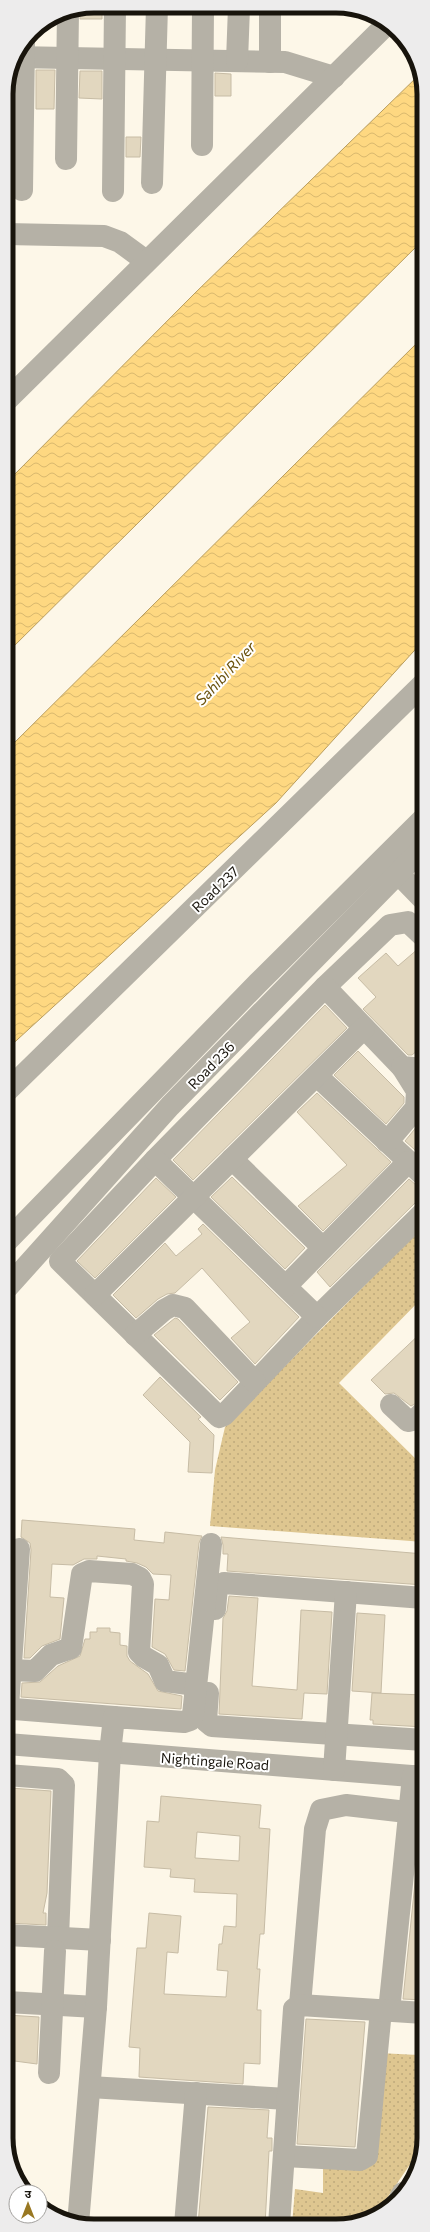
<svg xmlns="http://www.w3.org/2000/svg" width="430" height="2232" viewBox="0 0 430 2232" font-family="Commissioner,'Noto Sans Devanagari',sans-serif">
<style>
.park{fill:url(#park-dots)}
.water{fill:url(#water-waves);stroke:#b99d5e}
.building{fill:#e2d7bf;stroke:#c7bca5;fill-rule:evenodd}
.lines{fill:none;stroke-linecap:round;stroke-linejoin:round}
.minor{stroke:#b5b1a6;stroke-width:22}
.labels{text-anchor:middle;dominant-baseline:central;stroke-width:4;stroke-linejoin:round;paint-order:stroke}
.street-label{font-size:14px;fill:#18140c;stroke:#fff}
.water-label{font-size:15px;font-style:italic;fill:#6a520d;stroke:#fff}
.rim{fill:none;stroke:#18140c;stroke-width:5}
</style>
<defs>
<pattern id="park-dots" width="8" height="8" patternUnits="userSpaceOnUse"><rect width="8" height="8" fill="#dec690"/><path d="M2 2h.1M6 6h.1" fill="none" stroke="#bea97b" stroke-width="1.8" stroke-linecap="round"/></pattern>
<pattern id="water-waves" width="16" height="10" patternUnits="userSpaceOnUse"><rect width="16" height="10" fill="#fed881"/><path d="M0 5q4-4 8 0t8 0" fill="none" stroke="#d9b86e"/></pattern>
</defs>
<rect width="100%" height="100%" fill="#fdf7e8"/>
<g class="park">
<path d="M424,1225V1296L339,1383L424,1467V1542L210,1526L215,1470L225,1427Z"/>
<path d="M416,2023H424V2144L374,2217L347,2225H292L295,2189L323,2193V2161L367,2164L379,2053L418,2055Z"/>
</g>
<g class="water">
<path d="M420,74L423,83V240L6,654V483L195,293Z"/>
<path d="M423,337V641L276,803L6,1050V751Z"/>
</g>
<g class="building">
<path d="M94,6H102V19H80V9Z"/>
<path d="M11,70V106H6V88Z"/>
<path d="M36,70H55L54,109H36Z"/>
<path d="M80,71H102V99L79,98Z"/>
<path d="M215,73L231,74V96H215Z"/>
<path d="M126,137H141L140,157H126Z"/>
<path d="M419,948L424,949V1045L412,1055H408L363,1009L376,997L358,978L386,953L398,966Z"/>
<path d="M325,1005L347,1028L193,1180L173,1160Z"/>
<path d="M358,1051L404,1097V1103L386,1124L334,1075Z"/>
<path d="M317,1093L391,1162L323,1231L298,1206L347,1165L297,1112Z"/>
<path d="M423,1119H424V1158L405,1141Z"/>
<path d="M232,1177L305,1248L285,1269L211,1197Z"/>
<path d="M156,1178L176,1197L95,1278L77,1261Z"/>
<path d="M409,1179L416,1185L424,1188V1200L415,1203L330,1287L317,1272Z"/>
<path d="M203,1224L299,1317L255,1364L231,1338L250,1322L202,1268L175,1293L167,1294L158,1299L136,1318L113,1295L165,1243L176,1256L202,1234L198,1229Z"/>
<path d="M175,1318L178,1319L238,1382L220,1400L154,1335Z"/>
<path d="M424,1330V1399L411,1406L394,1393L385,1394L371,1380Z"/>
<path d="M160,1377L201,1417L198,1419L214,1435L212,1473L188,1472L190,1442L143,1395Z"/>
<path d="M22,1520L135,1529L134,1540L164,1543L165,1532L202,1536L199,1543L185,1671L174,1670L165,1654L152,1647L155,1599L169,1600L171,1575L153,1574L146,1567L137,1563L126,1561V1559L97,1556V1559H84L73,1565L52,1564L50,1597L64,1598L60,1639L42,1646L30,1658H24L31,1550L30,1543L21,1537Z"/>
<path d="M221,1537L424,1554V1585L227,1571L228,1554H223V1545Z"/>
<path d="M229,1596L258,1598L252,1686L297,1690L301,1610L332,1612L327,1694L304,1693L302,1719L219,1714L223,1618L227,1611Z"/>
<path d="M357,1613L385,1615L381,1693L352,1691Z"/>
<path d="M97,1628H110V1632L120,1633V1645L127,1646V1656L130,1661L148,1674L158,1691L182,1696L181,1709L21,1697L22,1683L40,1682L58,1666L80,1656L85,1639H90V1632H97Z"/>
<path d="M372,1693L424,1695V1727L373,1724V1720H370Z"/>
<path d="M10,1788L51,1791L47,1893L43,1913H46V1925L7,1923V1822H8Z"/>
<path d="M161,1796L261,1805L259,1828L270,1829L264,1934H260L257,1969H260L257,2010H261L260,2064L244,2063L243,2084L139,2077L140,2048L129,2047L137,1948H146L149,1913L181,1916L178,1953L167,1952L164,1994L226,1997L228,1971L217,1970L219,1944H222L224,1926L236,1927L237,1894L194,1892L195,1879L170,1877L171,1869L144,1867L147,1821L159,1822ZM197,1832L240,1836L239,1861L195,1858Z"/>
<path d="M416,1873L424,1874V2000L403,1999Z"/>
<path d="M7,2015L39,2017L37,2064L7,2060Z"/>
<path d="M306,2019L365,2022L355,2147L297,2144Z"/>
<path d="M208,2107L269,2110L267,2138H272V2151H269L265,2225H198Z"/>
</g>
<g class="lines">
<g class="minor">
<path d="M14,57L285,62L334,77"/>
<path d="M237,61L239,7"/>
<path d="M270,62V7"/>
<path d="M202,145L203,7"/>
<path d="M66,159L68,11"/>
<path d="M152,183L157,6"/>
<path d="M22,190L24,43"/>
<path d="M113,191L115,6"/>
<path d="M6,234L104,236L120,242L146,261"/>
<path d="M6,401L385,26"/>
<path d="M388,863L423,899"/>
<path d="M325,987L390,925L408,922L424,937"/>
<path d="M424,1069L402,1067L325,987L155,1160L60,1261L219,1417L224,1415L317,1317L424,1212"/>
<path d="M317,1076L424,1176"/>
<path d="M6,1092L423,684"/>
<path d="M387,1142L416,1108L417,1091L402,1067"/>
<path d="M232,1159L323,1248"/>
<path d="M155,1160L317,1317"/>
<path d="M6,1242L258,983L423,819"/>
<path d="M286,1286L408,1162"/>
<path d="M6,1289L170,1106L423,848"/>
<path d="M95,1295L364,1028"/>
<path d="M135,1335L164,1310L173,1305L185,1308L255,1382"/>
<path d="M391,1405L408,1421L416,1419L424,1411"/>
<path d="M19,1549L8,1707L14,1709L114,1717"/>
<path d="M215,1609L217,1587L224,1583L424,1598"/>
<path d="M10,1670L35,1671L51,1655L71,1648L82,1574L89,1571L132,1574L140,1578L143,1584L139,1652L144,1657L158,1665L165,1681L196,1685"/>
<path d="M208,1693L206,1721L212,1726L424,1740"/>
<path d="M7,1744L424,1777"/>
<path d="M334,1770L346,1592"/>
<path d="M7,1775L58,1779L64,1785L58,1938"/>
<path d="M7,1935L100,1940"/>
<path d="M7,2002L96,2007"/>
<path d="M300,2005L315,1829L321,1810L346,1805L424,1814"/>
<path d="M389,2011L413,1776"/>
<path d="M49,2073L55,1951"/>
<path d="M90,2087L287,2099"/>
<path d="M284,2156L360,2160L367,2156L381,2010"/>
<path d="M400,2198L403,2193"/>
<path d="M78,2224L96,2007L110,1753L114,1717L184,1722L190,1720L193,1715L211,1544"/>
<path d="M185,2225L196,2093"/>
<path d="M279,2225L294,2009L300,2005L424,2013"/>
</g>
</g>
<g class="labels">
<g class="street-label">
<text transform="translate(215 889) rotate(-44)">Road 237</text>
<text transform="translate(211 1065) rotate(-46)">Road 236</text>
<text transform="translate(215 1761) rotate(4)">Nightingale Road</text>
</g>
<g class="water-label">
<text transform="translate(225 673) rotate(-47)">Sahibi River</text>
</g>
</g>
<path d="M0 0H430V2232H0ZM94 13H336A81 81 0 0 1 417 94V2138A81 81 0 0 1 336 2219H94A81 81 0 0 1 13 2138V94A81 81 0 0 1 94 13Z" fill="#edecec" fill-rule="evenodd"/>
<path class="rim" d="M94 13H336A81 81 0 0 1 417 94V2138A81 81 0 0 1 336 2219H94A81 81 0 0 1 13 2138V94A81 81 0 0 1 94 13Z"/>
<g transform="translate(28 2204)"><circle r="19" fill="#ffffff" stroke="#a3a19e"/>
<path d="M0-3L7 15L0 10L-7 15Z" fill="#997822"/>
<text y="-6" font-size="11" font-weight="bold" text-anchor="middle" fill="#18140c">उ</text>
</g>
</svg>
